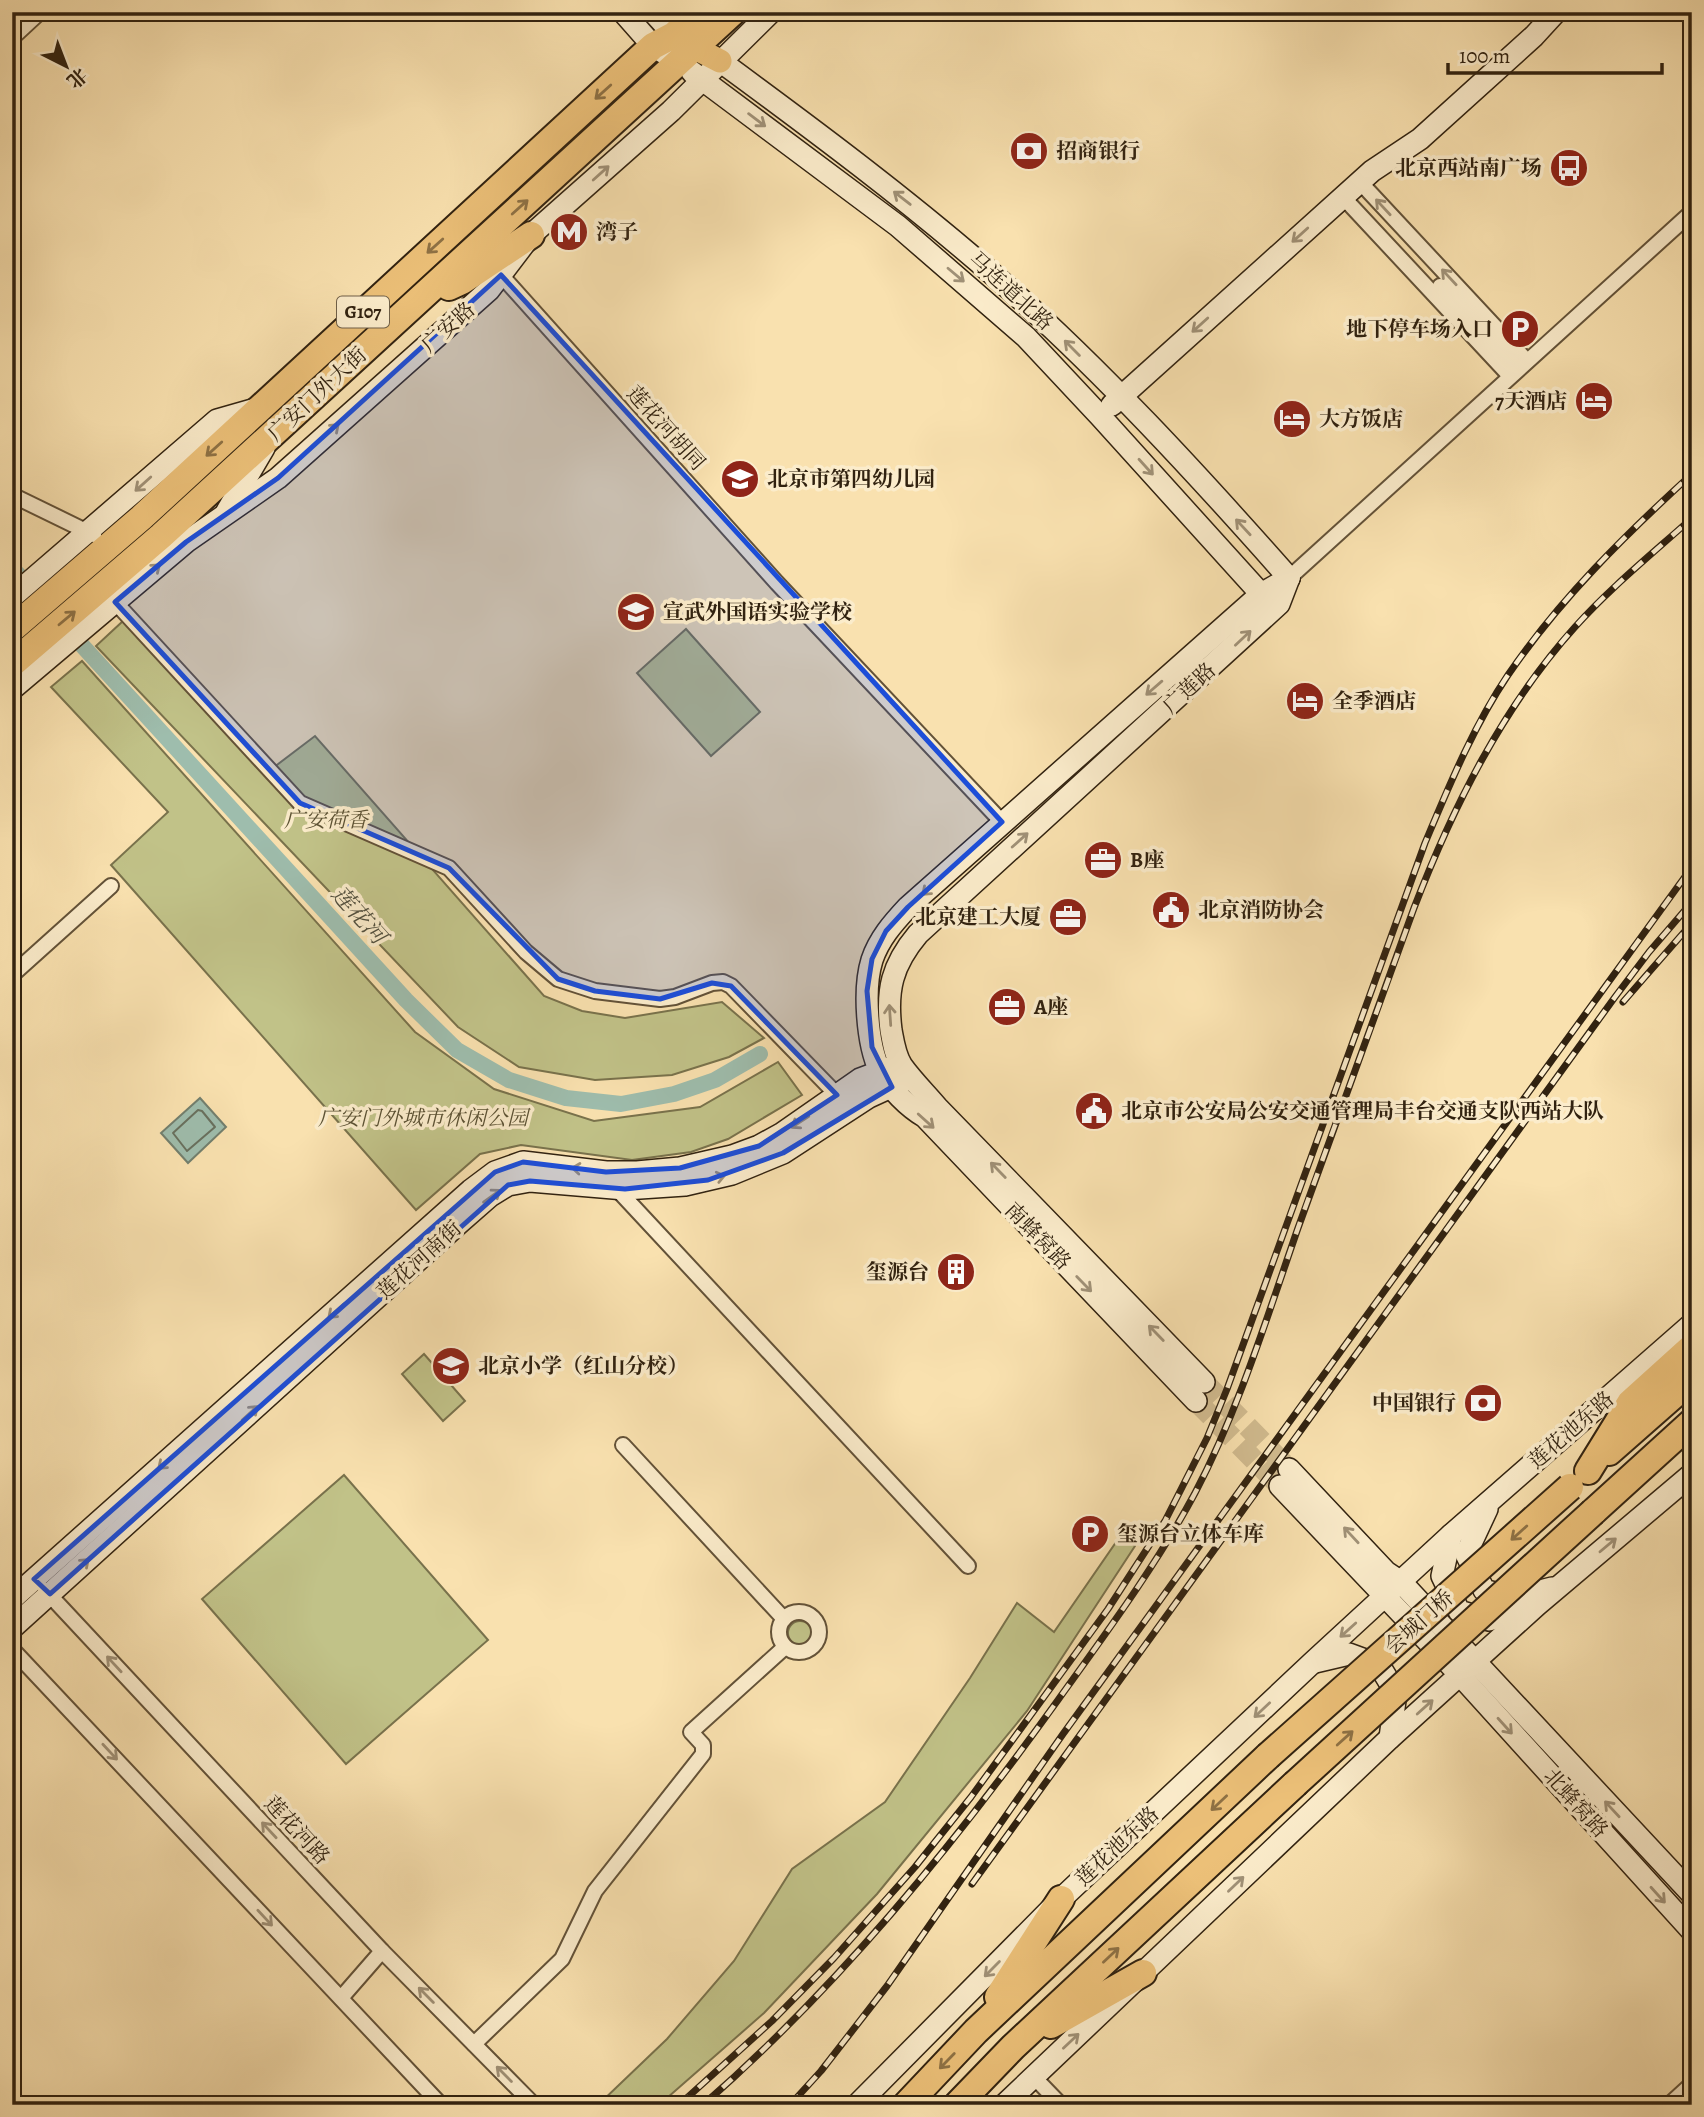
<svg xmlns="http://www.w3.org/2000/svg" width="1704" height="2117" viewBox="0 0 1704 2117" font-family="Alegreya,'Noto Serif SC',serif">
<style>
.green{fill:#c1c288;stroke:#79724c;stroke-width:2}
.water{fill:#9ebdad;stroke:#727f6e;stroke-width:2}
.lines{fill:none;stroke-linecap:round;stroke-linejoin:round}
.shore{stroke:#68705e;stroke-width:2}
.canal{stroke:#9ebdad;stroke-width:16}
.secondary-tunnel{stroke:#d1bb8f;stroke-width:21;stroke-dasharray:21 10;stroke-linecap:butt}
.street-casing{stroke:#635238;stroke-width:18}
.secondary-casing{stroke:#312210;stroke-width:24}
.primary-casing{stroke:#312210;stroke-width:26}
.highway-casing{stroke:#312210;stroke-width:30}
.street{stroke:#fbeccb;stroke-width:14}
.secondary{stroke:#fbeccb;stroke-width:21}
.primary{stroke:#ecc078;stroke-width:23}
.highway{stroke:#ecc078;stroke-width:26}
.rail-casing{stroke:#312210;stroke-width:7}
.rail{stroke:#fbeccb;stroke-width:4.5;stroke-dasharray:13;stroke-linecap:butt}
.highway-bridge-casing{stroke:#312210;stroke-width:30;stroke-linecap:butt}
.highway-bridge{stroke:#ecc078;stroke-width:26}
.oneway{stroke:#8e7144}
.oneway2{stroke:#a09177}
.marked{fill:#1d4ed8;fill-opacity:0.2;stroke:#1d4ed8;stroke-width:5;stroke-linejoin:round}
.labels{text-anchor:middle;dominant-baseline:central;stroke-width:7;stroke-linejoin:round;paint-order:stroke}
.shield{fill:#fbeccb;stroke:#6e5f48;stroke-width:2}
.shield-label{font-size:19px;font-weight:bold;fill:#312210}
.poi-label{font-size:21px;font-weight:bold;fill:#312210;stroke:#fbeccb;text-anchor:start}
.street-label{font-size:21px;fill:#312210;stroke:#fbeccb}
.park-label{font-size:21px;font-style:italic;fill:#5c5234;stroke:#fbeccb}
.water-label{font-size:23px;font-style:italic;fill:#52503f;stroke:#fbeccb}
</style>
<rect width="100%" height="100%" fill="#f9e1af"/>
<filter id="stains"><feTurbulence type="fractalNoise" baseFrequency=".00286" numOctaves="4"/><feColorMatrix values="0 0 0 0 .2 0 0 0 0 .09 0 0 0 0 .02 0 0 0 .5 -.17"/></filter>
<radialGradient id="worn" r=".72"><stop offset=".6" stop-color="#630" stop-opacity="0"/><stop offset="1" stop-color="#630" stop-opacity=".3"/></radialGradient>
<g class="green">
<path d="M123,621L265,774L315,736L544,996L582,1011L625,1018L722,1002L764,1038L729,1057L672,1075L595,1080L519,1067L458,1027L96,646Z"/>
<path d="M686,629L760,712L711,756L637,673Z"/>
<path d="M82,661L415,1032L494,1089L594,1121L700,1107L778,1062L802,1095L728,1139L691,1152L632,1160L521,1145L480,1154L416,1210L111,865L168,812L51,687Z"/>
<path d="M424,1354L465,1401L443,1421L402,1374Z"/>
<path d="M344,1475L488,1640L346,1764L202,1599Z"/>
<path d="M1121,1535L1135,1546L1027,1711L877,1894L764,2013L659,2105H598L667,2039L734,1961L792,1869L885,1802L970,1678L1017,1603L1054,1632Z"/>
<circle cx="800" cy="1633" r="12"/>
</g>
<path class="water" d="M200,1098L226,1127L188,1163L161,1133Z"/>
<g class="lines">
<path class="shore" d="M198,1110L202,1111L215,1127L187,1151L173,1133Z"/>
<g class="canal">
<path d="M12,568L35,592"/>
<path d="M68,630L406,1000L457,1050L509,1080L566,1098L621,1104L674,1094L715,1080L760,1054"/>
</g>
<g class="secondary-tunnel">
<path d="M1204,1382L1289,1469"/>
<path d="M1196,1401L1280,1486"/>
</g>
<defs>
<g id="street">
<path d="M12,38L40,12"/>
<path d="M1360,182L1527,361"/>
<path d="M1343,197L1510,376"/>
<path d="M501,275L777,583L1002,822"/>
<path d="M1440,286L1518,369"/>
<path d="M12,495L94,535"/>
<path d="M1289,578L1692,212"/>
<path d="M115,602L300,803L449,868L526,952L558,979L595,991L660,999L675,997L712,983L723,982L731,986L842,1100"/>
<path d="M12,975L111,886"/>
<path d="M616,1188L968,1566"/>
<path d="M623,1445L784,1619"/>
<path d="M45,1590L382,1951L534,2105"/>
<circle cx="799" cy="1632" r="20"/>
<path d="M12,1649L441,2105"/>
<path d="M341,1998L382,1951"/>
<path d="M474,2044L562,1959L595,1891L703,1754V1745L691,1732L785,1647"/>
<path d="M1033,2076L1061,2105"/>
<path d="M1669,2105L1692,2084"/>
</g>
<g id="secondary">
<path d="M623,12L653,46L666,54"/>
<path d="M653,12L674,35L685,41"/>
<path d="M720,61C814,130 908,200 996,277C1099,367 1198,475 1289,578"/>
<path d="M692,72L898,226L1026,337L1100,416L1261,594"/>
<path d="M1112,405L1372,171L1420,139L1534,36L1556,12"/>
<path d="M227,511L264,448"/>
<path d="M12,597L217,420L259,408"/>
<path d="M12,689L186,542L278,478L489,290L531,235L671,111L771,12"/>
<path d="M1204,1382L937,1107C926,1094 912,1080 902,1066C895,1056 893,1041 891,1030C886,990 892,965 918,934L1279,604L1289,578"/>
<path d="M1196,1401L925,1117C908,1107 890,1089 880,1071C867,1044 863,989 872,960C879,939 893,923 908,907L1261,594L1289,578"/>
<path d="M1289,1469L1386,1572L1401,1582L1692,1894"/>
<path d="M1280,1486L1460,1675L1692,1931"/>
<path d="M1487,1509L1466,1554L1484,1590L1513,1598L1552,1588"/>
<path d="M1451,1535L1442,1576L1459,1611L1489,1620L1531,1607"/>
<path d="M12,1599L471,1190L495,1172L523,1162L606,1172H637L680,1168L732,1156L759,1146L781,1134L860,1079L892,1067"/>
<path d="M12,1628L458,1224L490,1196L508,1185L530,1181L625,1189L685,1185L732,1174L783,1153L869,1097L904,1081"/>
<path d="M1315,1662L1349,1654L1379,1665L1396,1693L1390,1738"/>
<path d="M857,2105L1061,1899L1312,1663L1451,1535L1692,1324"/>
<path d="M1004,2105L1390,1738L1537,1605L1692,1474"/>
</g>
<path id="primary" d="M695,48L720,61"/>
<g id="highway">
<path d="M449,287L462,281L531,235"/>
<path d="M12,629L141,518L653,46L674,35L699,12"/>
<path d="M12,664L161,536L733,12"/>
<path d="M1609,1452L1692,1379"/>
<path d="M1588,1471L1630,1403L1692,1347"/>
<path d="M1593,1512L1692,1422"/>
<path d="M998,1997L1061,1899"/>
<path d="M1051,2025L1143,1973"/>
<path d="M906,2105L976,2031L1268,1756"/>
<path d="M957,2105L1013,2047L1295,1784"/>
</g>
</defs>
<use href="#street" class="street-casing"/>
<use href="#secondary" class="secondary-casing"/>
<use href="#primary" class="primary-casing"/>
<use href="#highway" class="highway-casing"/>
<use href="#street" class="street"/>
<use href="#secondary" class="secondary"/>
<use href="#primary" class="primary"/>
<use href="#highway" class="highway"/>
<defs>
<g id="rail">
<path d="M1623,1002L1692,923"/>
<path d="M972,1884L1615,997L1649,952L1692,902"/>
<path d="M679,2105L772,2021L834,1958L915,1867L971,1797L1108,1609L1165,1521L1207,1438L1227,1389L1425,843C1449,786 1473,727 1508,675C1560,599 1624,536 1692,474"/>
<path d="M703,2105C839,1986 953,1846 1058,1700C1106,1633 1156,1566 1195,1493C1239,1409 1267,1317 1298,1228C1336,1121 1376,1015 1414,908C1453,807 1502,708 1575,627C1610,588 1652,554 1692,518"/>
<path d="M790,2105L821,2071L887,1986L1063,1734L1692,867"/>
</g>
</defs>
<use href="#rail" class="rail-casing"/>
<use href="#rail" class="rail"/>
<defs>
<g id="highway-bridge">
<path d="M1268,1756L1570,1487"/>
<path d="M1295,1784L1593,1512"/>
</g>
</defs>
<use href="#highway-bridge" class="highway-bridge-casing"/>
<use href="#highway-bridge" class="highway-bridge"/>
</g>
<defs><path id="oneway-shaft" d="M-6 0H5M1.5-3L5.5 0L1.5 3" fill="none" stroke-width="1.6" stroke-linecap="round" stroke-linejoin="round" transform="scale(1.75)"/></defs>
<g class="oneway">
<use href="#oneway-shaft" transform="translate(603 92) rotate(138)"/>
<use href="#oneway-shaft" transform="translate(520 207) rotate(-42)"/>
<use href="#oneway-shaft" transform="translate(435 246) rotate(138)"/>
<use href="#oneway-shaft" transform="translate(214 449) rotate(138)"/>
<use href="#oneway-shaft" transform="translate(67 618) rotate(-40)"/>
<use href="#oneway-shaft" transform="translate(1519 1533) rotate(138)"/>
<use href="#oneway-shaft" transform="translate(1345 1738) rotate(-42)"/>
<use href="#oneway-shaft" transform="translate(1219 1803) rotate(137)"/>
<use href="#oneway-shaft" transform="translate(1111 1955) rotate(-43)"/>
<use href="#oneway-shaft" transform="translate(947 2061) rotate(134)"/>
</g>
<g class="oneway2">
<use href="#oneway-shaft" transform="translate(757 120) rotate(37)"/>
<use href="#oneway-shaft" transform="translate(601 173) rotate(-42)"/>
<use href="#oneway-shaft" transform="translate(902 198) rotate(-142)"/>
<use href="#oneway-shaft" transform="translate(1383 207) rotate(-133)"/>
<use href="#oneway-shaft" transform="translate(1300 235) rotate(138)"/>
<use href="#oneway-shaft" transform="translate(956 275) rotate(40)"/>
<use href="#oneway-shaft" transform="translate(1449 277) rotate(-133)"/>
<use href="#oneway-shaft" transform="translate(1200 325) rotate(138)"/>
<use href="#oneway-shaft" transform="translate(1072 348) rotate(-135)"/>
<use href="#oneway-shaft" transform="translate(331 431) rotate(-42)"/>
<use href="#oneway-shaft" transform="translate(1146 467) rotate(48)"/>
<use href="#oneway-shaft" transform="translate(143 484) rotate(138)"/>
<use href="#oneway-shaft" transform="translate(1243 527) rotate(-133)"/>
<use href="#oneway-shaft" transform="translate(152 571) rotate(-40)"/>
<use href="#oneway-shaft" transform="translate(1243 638) rotate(-43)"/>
<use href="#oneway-shaft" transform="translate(1154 688) rotate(139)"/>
<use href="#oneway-shaft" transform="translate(1020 840) rotate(-42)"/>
<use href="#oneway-shaft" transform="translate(930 888) rotate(138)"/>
<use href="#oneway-shaft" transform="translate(890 1015) rotate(-94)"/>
<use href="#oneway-shaft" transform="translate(926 1121) rotate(42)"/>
<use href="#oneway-shaft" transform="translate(800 1122) rotate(147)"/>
<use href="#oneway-shaft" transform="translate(582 1169) rotate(-174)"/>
<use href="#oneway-shaft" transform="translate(998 1170) rotate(-134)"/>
<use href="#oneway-shaft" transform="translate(715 1178) rotate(-14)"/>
<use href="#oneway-shaft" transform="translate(492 1196) rotate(-36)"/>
<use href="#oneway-shaft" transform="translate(1084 1284) rotate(46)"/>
<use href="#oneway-shaft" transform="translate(336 1311) rotate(138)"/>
<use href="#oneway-shaft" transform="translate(1156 1333) rotate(-134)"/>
<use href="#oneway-shaft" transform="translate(250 1413) rotate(-42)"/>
<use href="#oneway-shaft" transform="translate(166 1462) rotate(139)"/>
<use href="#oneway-shaft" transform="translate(1351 1535) rotate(-133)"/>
<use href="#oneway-shaft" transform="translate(1608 1545) rotate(-40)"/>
<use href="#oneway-shaft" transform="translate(81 1566) rotate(-42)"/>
<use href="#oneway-shaft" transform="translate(1348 1630) rotate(138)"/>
<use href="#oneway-shaft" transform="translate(114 1664) rotate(-133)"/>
<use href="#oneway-shaft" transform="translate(1425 1707) rotate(-42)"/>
<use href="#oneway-shaft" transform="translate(1262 1710) rotate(137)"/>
<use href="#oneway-shaft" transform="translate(1505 1726) rotate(48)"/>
<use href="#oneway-shaft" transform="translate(110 1752) rotate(47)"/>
<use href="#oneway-shaft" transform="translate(1612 1809) rotate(-133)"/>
<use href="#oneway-shaft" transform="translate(269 1830) rotate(-133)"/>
<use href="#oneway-shaft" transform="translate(1236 1884) rotate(-44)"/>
<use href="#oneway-shaft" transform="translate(1658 1895) rotate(48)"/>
<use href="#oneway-shaft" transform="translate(265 1918) rotate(47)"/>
<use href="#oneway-shaft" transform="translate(992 1969) rotate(135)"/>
<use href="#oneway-shaft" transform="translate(426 1995) rotate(-135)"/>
<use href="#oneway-shaft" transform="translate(1071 2041) rotate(-43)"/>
<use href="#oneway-shaft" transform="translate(504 2074) rotate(-135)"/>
</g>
<path class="marked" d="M501,275L1002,822L908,907L886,931L872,959L867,991L872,1047L892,1087L783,1153L708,1180L625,1189L530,1181L508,1185L50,1594L34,1579L495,1172L523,1162L606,1172L680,1168L759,1146L837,1095L731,986L712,983L660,999L595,991L558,979L449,868L300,803L115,602L186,542L278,478Z"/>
<defs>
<symbol id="bank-disc" viewBox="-11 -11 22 22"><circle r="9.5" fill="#8f2418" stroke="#fbeccb"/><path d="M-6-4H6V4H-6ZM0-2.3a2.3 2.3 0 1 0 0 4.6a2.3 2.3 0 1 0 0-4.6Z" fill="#fff"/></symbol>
<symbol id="bus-disc" viewBox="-11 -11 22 22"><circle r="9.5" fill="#8f2418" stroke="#fbeccb"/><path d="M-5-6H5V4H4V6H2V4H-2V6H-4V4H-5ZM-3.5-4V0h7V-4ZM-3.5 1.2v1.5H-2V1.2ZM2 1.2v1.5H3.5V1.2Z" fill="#fff"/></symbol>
<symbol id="metro-disc" viewBox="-11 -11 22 22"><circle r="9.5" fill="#8f2418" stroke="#fbeccb"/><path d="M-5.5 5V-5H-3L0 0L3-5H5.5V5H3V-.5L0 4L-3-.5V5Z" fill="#fff"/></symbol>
<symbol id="parking-disc" viewBox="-11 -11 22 22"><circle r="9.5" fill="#8f2418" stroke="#fbeccb"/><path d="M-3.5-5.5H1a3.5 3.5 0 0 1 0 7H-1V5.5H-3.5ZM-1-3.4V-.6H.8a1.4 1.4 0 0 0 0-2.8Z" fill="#fff"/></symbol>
<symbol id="hotel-disc" viewBox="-11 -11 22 22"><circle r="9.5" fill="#8f2418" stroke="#fbeccb"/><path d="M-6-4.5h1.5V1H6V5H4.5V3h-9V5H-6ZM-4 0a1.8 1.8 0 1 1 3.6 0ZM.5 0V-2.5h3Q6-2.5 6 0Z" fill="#fff"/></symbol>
<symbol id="school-disc" viewBox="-11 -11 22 22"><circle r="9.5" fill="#8f2418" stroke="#fbeccb"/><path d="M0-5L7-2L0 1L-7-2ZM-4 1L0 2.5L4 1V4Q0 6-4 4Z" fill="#fff"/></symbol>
<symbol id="office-disc" viewBox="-11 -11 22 22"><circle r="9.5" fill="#8f2418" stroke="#fbeccb"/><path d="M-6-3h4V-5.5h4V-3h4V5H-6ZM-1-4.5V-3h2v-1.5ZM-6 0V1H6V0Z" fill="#fff"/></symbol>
<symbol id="civic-disc" viewBox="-11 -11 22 22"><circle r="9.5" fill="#8f2418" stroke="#fbeccb"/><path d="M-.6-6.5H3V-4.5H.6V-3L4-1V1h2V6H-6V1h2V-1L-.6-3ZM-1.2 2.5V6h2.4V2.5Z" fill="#fff"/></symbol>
<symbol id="building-disc" viewBox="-11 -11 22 22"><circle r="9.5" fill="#8f2418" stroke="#fbeccb"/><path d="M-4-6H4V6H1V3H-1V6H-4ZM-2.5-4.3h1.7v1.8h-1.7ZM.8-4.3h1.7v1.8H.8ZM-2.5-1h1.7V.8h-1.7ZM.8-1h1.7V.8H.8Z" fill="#fff"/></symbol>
</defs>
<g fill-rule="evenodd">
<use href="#bank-disc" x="1007" y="129" width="44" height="44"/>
<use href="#bus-disc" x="1547" y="146" width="44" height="44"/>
<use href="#metro-disc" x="547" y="210" width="44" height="44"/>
<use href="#parking-disc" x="1498" y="307" width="44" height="44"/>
<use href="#hotel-disc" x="1572" y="379" width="44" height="44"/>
<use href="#hotel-disc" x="1270" y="397" width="44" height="44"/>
<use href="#school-disc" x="718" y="457" width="44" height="44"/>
<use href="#school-disc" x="614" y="590" width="44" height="44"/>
<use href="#hotel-disc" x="1283" y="679" width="44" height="44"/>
<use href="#office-disc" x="1081" y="838" width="44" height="44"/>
<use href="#civic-disc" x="1149" y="888" width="44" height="44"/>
<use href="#office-disc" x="1046" y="895" width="44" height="44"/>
<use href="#office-disc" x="985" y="985" width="44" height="44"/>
<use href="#civic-disc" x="1072" y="1089" width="44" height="44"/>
<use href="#building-disc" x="934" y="1250" width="44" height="44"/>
<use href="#school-disc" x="429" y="1344" width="44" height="44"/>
<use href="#bank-disc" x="1461" y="1381" width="44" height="44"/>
<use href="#parking-disc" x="1068" y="1512" width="44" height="44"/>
</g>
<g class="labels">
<rect class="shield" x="337" y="296.5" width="52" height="31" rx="5"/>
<g class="shield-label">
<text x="363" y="312">G107</text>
</g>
<g class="poi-label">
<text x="1056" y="151">招商银行</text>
<text x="1542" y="168" text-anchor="end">北京西站南广场</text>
<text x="596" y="232">湾子</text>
<text x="1493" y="329" text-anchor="end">地下停车场入口</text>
<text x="1567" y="401" text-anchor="end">7天酒店</text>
<text x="1319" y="419">大方饭店</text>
<text x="767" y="479">北京市第四幼儿园</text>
<text x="663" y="612">宣武外国语实验学校</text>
<text x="1332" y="701">全季酒店</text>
<text x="1130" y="860">B座</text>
<text x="1198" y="910">北京消防协会</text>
<text x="1041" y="917" text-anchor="end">北京建工大厦</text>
<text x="1034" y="1007">A座</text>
<text x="1121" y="1111">北京市公安局公安交通管理局丰台交通支队西站大队</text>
<text x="929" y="1272" text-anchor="end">玺源台</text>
<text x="478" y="1366">北京小学（红山分校）</text>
<text x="1456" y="1403" text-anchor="end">中国银行</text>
<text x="1117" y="1534">玺源台立体车库</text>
</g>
<g class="street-label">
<text transform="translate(1011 291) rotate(42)">马连道北路</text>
<text transform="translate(448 327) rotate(-42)">广安路</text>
<text transform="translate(317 394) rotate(-43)">广安门外大街</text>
<text transform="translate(666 428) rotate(48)">莲花河胡同</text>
<text transform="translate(1189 688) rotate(-43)">广莲路</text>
<text transform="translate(1038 1236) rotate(46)">南蜂窝路</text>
<text transform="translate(419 1260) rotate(-42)">莲花河南街</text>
<text transform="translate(1571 1430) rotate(-41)">莲花池东路</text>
<text transform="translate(1419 1622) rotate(-42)">会城门桥</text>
<text transform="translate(1576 1803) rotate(48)">北蜂窝路</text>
<text transform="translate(297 1830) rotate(47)">莲花河路</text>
<text transform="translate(1117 1846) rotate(-43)">莲花池东路</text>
</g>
<g class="park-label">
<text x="326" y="820">广安荷香</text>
<text x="423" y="1118">广安门外城市休闲公园</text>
</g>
<g class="water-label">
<text transform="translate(359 915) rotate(48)">莲花河</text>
</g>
</g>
<rect width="1704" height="2117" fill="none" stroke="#f9e1af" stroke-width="42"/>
<rect x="14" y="14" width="1676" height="2089" fill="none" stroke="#312210" stroke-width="3.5"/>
<rect x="21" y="21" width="1662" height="2075" fill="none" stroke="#312210" stroke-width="2"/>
<g transform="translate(66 66) rotate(138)" stroke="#fbeccb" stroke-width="5" paint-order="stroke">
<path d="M0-5L12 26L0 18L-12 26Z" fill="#312210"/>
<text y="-10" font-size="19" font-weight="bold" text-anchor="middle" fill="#312210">北</text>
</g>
<path d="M1448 63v10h214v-10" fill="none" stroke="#312210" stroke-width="3.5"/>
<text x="1459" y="63" font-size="21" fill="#312210" stroke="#fbeccb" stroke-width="5" paint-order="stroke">100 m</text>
<rect width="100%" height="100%" filter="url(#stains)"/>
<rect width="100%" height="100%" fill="url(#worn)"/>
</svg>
